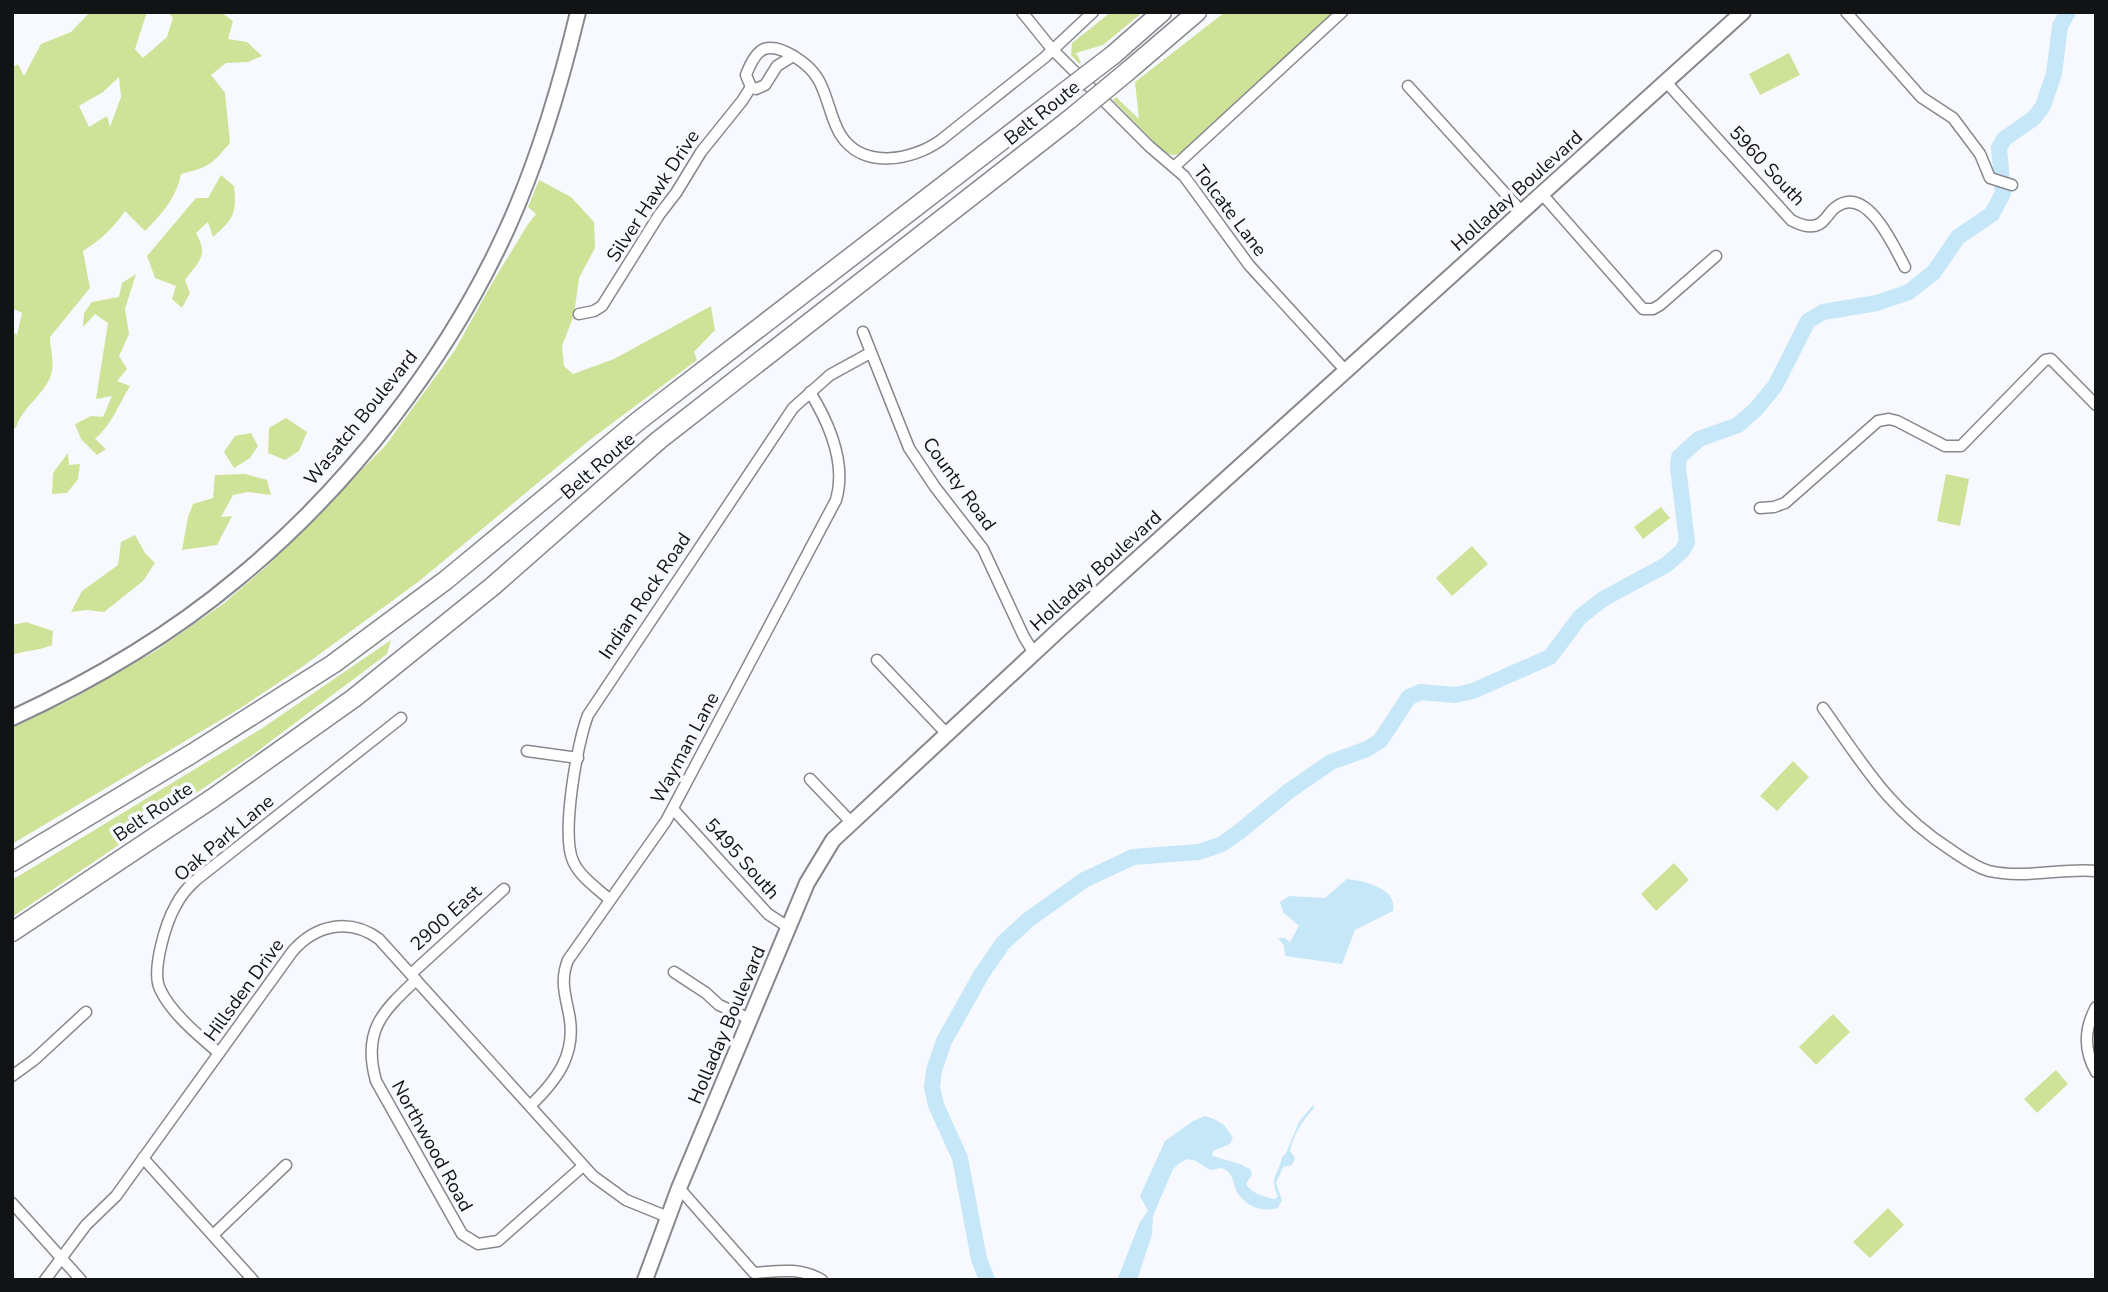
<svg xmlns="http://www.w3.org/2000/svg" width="2108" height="1292" viewBox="0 0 2108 1292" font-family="'Nunito Sans',sans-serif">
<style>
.green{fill:#cee397;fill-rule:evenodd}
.water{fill:#c5e7f8}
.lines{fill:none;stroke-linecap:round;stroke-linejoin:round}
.river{stroke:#c5e7f8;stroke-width:16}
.street-casing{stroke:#86888d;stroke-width:13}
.secondary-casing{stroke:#86888d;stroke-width:18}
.highway-casing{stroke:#86888d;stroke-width:21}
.street{stroke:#fff;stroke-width:10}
.secondary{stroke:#fff;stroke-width:14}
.highway{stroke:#fff;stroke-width:18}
.highway-bridge-casing{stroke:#86888d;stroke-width:21;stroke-linecap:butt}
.highway-bridge{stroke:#fff;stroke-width:18}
.labels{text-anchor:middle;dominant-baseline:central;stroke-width:7;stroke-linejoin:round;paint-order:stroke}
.street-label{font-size:19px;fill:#121315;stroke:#f7f9ff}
</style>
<rect width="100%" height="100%" fill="#f7f9ff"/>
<g class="green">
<path d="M86,12H147L135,49L143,58L167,37L173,18L168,12H221L233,21L228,39L247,42L262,56L248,62L226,63L211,75L225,93L230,143C211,165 209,167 181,174C176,198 162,214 145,231L125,211C113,228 101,240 83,251L90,288L50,337C50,347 54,361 52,371C47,394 22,406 16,428L12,427V332L17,335L22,313L12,308V68L18,64L24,76L41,44L71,32L88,14ZM119,77L121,97L110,127L107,116L89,127L79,106L103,92Z"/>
<path d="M1111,12H1143L1103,45L1076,53L1081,62L1079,64L1071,55L1072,43Z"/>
<path d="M1225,12H1334L1220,120L1182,152C1173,158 1168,154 1160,148L1113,100L1116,97L1139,119L1135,82Z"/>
<path d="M1789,53L1800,75L1760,95L1749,74Z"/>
<path d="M221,175L234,186C237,213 234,219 213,237L208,222L196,233C209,256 199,261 185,280L190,293L182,308L172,299L176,286L155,278L147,256L196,198H208Z"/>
<path d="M539,180L571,197L594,222L595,248L579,278L574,315L562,346L564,366L573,374L614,359L711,306L715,330L694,352L697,360L591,439L418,582L302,667L239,709L12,844V728L72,699L154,652L223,604L266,567L385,446L455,350L491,285L528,224L536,214L528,207Z"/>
<path d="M136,274L125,309L129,334L119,356L127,369L117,381L130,386C117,407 113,423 95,439L106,449L97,455L81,439L75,424L91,416L103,417L112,396L96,399L108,323L95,314L83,327L84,313L92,302L119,297L122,283Z"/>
<path d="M286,418L307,432L299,451L285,460L268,453L269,428Z"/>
<path d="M251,433L258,446L250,458L234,468L224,452L235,436Z"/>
<path d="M68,453L69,465L80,464L78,479L67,493L52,494L53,473Z"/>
<path d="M245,474L267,480L271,495L248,492L233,495L221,517L232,516L217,545L182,550L188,517L193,504L213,498L215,475Z"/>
<path d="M1946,474L1969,479L1960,526L1937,521Z"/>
<path d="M1661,507L1670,518L1643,539L1634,527Z"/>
<path d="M135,535L145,553L155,563L143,581L104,612L87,610L71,612L82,591L118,565L121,542Z"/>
<path d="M1472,546L1488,564L1452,596L1436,578Z"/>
<path d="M26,622L53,631L52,645C38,651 26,650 12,655V625Z"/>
<path d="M391,640L387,654L251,756L12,917V880L261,729Z"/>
<path d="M1793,761L1809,777L1777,811L1760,796Z"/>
<path d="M1674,863L1689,880L1656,911L1641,894Z"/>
<path d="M1833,1014L1850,1032L1816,1065L1799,1047Z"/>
<path d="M2056,1070L2068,1084L2037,1113L2024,1099Z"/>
<path d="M1888,1208L1904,1225L1870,1258L1853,1242Z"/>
</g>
<g class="water">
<path d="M1347,879C1364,881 1398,888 1393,911L1355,930L1342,964L1285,956L1284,946L1278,938H1285L1290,942L1299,926L1283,912L1280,902L1289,896L1325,898Z"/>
<path d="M1313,1105L1314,1108C1303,1120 1293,1135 1290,1151L1295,1158L1292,1165L1283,1167L1276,1183L1282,1200L1278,1208C1263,1213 1245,1206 1237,1192C1232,1181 1234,1173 1222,1168L1210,1170L1196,1161L1188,1159L1181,1162L1173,1169L1153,1216L1152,1235L1137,1280H1117L1140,1222L1148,1211L1140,1196L1165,1141L1193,1121L1205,1116L1214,1119L1224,1125L1233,1138L1230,1144L1213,1151L1212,1156L1240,1164L1250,1169L1252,1174L1246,1184C1251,1193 1264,1197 1274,1199L1278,1197C1269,1177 1278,1176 1282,1157L1286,1153L1299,1122Z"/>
</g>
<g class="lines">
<path class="river" d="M987,1280L979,1259L960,1158L936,1105L932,1087L934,1070L944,1041L981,975L1003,943L1028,920L1084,880L1133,857L1199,852L1222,844L1239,832L1289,791L1331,762L1367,749L1380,741L1409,697L1421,692L1455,695L1473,691L1550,657L1580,617L1603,599L1666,565L1682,551L1687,542L1678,467L1679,457L1699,439L1738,425L1756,409L1775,386L1808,321L1823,312L1877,303L1909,292L1934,272L1958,237L1992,214L2003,193L1999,148L2004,139L2034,118L2043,106L2054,74L2060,26L2068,12"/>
<defs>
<g id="street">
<path d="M1022,12L1052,49L1149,146L1184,176L1249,265L1345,370"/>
<path d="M1846,12L1921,97L1953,118L1980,154L1990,178L2012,185"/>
<path d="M1666,82L1791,220C1802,226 1816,231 1825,219C1829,215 1831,210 1836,207C1867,184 1894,247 1905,267"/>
<path d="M1408,86L1522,212"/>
<path d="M751,87L746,75C749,67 755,53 764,49C781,43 810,65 818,79C828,96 830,117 840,134C862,170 912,161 941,140L1044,58L1093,12"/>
<path d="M751,87L756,89L765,85L777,66L793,56"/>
<path d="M1174,167L1342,12"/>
<path d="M1542,194L1643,309H1653L1660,305L1716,256"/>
<path d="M579,314L594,311L602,306L659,215L676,193L701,152L742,101L751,87"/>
<path d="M863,332L909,448L935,487L983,549L1024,637L1034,653"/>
<path d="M1760,508L1774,507L1785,503L1878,421L1889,419L1897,421L1945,446H1961L2045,360L2051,359L2096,405"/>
<path d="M877,660L946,733"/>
<path d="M1823,708C1864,766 1890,811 1951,850C1963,858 1975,867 1989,871C2024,879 2060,868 2096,871"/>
<path d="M527,751L578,758"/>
<path d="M810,779L851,822"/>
<path d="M673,809L768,914L788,927"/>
<path d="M610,900C597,888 580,877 573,861C561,834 577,743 588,715L793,408L830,375L870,353"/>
<path d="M674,972L706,993L719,1005L750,1019"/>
<path d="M411,974L504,889"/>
<path d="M416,980C382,1012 362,1031 376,1081L462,1234L478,1244L498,1241L583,1166"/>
<path d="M2096,1007C2084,1029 2084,1051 2096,1072"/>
<path d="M219,1053C200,1037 170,1012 160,989C151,971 166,922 176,905C181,895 188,887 196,880L401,718"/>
<path d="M12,1076L34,1060L86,1012"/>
<path d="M530,1106C557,1080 577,1054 569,1014C565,994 560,980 568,960L666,821L836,500C847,463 829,423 810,392"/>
<path d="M143,1158L253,1280"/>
<path d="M679,1188L754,1273C779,1271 800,1267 822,1280"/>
<path d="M12,1203L81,1280"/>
<path d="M213,1235L286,1165"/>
<path d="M45,1280L86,1225L116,1196L292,952C315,925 349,917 379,939L593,1176L626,1200L668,1217"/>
</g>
<g id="secondary">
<path d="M12,718C92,681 169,636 237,579C348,488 448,359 507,229C539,159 560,87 578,12"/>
<path d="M645,1280L679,1188L807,883L833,840L1061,628L1743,12"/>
</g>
<g id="highway">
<path d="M1113,55L1162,12"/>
<path d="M1128,71L1197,12"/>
<path d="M12,862L193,753L333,664L446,580L637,422L1053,101"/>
<path d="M12,932L213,798L354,698L493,586L659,440L1070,119"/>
</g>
</defs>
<use href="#street" class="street-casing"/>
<use href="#secondary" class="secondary-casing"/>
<use href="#highway" class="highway-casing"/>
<use href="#street" class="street"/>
<use href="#secondary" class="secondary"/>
<use href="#highway" class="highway"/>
<defs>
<g id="highway-bridge">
<path d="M1053,101L1113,55"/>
<path d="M1070,119L1128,71"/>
</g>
</defs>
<use href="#highway-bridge" class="highway-bridge-casing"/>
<use href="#highway-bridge" class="highway-bridge"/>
</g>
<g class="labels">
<g class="street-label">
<text transform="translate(1042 113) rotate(-39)">Belt Route</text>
<text transform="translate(1767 166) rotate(47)">5960 South</text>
<text transform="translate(1517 191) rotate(-42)">Holladay Boulevard</text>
<text transform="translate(653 196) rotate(-57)">Silver Hawk Drive</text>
<text transform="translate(1230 211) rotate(53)">Tolcate Lane</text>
<text transform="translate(361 418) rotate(-51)">Wasatch Boulevard</text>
<text transform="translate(598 466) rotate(-41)">Belt Route</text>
<text transform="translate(959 484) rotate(54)">County Road</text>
<text transform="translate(1096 571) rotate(-42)">Holladay Boulevard</text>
<text transform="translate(645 596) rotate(-56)">Indian Rock Road</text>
<text transform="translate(685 748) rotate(-62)">Wayman Lane</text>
<text transform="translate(153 812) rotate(-34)">Belt Route</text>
<text transform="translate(224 838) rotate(-40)">Oak Park Lane</text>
<text transform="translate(742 859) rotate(48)">5495 South</text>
<text transform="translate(446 918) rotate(-42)">2900 East</text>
<text transform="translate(244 990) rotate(-54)">Hillsden Drive</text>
<text transform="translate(727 1025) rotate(-67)">Holladay Boulevard</text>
<text transform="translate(432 1146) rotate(61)">Northwood Road</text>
</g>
</g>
<rect width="2108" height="1292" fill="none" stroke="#121315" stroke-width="28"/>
</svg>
